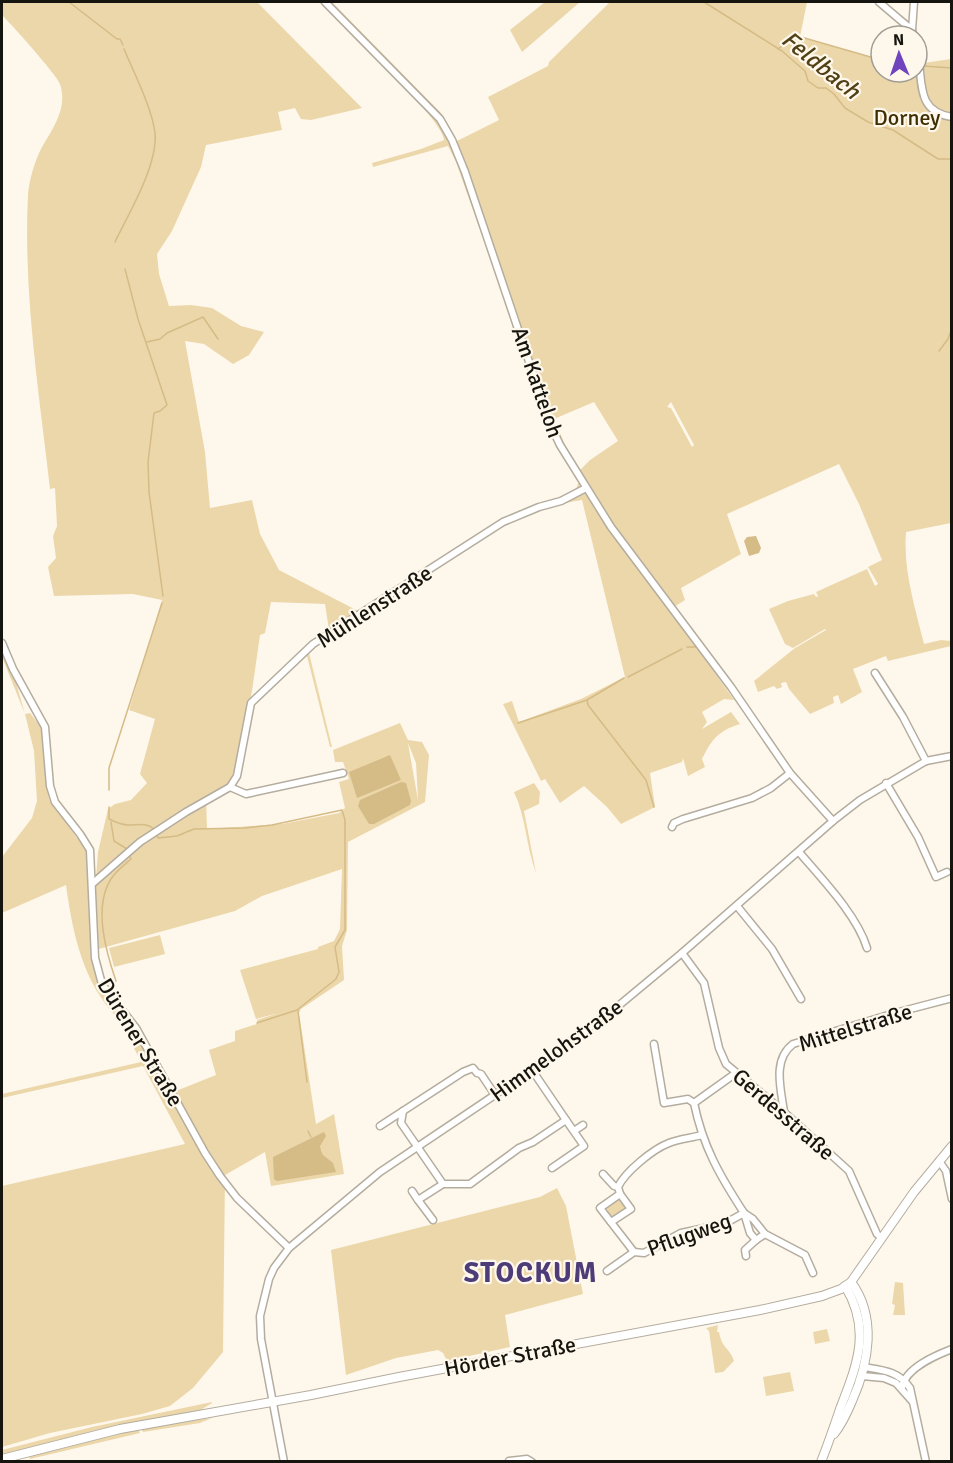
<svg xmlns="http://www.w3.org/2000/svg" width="953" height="1463" font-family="Signika,sans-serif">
<rect width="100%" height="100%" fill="#fef8ec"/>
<g fill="#ecd7aa" fill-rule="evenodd">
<path d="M2 2H257L362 108 311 120 301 119 295 108 278 112 282 130 206 145 201 167 172 231 157 254 159 274 169 306 191 305 212 308 241 326 264 332 249 355 233 364 204 344 185 341 205 452 210 508 252 500 260 534 279 570 360 612 376 599 498 521 537 504 559 498 576 489 581 476 562 443 552 421 545 423 490 258 456 162 448 146 373 167 372 163 421 149 444 140C444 119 339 23 319 2H332L441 113 457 141 499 120 488 97 548 66 549 62 610 2H807L800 37 881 60V72H917V64L951 59V523L906 532C903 570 915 607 924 644L941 640 951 641V646L888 661 886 656 853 669 862 692 841 704 838 695 833 697 834 703 810 714 789 689 786 682 781 683 782 687 777 689 774 686 758 692 754 681 795 648 826 630 825 629 793 648 785 644 769 609 788 601 814 594 816 597 818 596 816 592 867 569 875 586 878 584 868 567 882 560 859 504 839 464 727 514 741 554 681 588 685 600 674 607 696 646 734 700 724 699 702 712 707 722 702 729 731 712 740 724C718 731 712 739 702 759L705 767 688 776 683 758 682 762 650 773 655 807 621 824 607 807 584 786 560 803 545 779 541 781 503 704 512 701 519 722 581 699 625 677 582 500C524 509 478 540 430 571 396 593 363 615 330 636L309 653 332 747H330L307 656 259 699 329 630 325 604 271 602 265 633 260 635 252 691 234 776 228 787 206 798 207 829 282 824 339 813 345 808 339 782 349 779 343 762H335L333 750 400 723 408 740 422 742 429 755 425 802 348 842 347 930 342 946 344 980 301 1009 299 1013 316 1124 334 1114 344 1174 271 1186 265 1152 225 1175 223 1352 193 1388 170 1406 142 1414 50 1433 2 1447V1186L185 1144 143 1066 2 1098V1094L141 1062 130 1040 129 1032C120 1020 108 1009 100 996 79 964 71 922 66 885L2 913V857L32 818 37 801 34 751 25 714 2 657V650L15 679 25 714 30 713 41 727 49 799 87 852 89 876 96 877 98 852 108 809 115 804 131 800 147 783 140 774 155 719 129 710 162 600 133 594 54 596 48 567 56 558 53 536 57 526 55 488 50 489C39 392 23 293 28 195 29 180 35 160 42 147 53 128 68 108 60 84 56 74 12 25 2 15ZM594 402 618 441 590 460 580 470 565 445 554 419ZM671 402 694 445 692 447 671 408 667 407ZM408 743 416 763 418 800ZM342 869 340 929 334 941 318 947V949L240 970 256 1019 278 1013 257 1020V1024L235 1031V1041L209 1050 216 1075 176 1091 157 1057 104 992 96 972 95 950 235 911 262 896Z"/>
<path d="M545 2H580L522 52 510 30Z"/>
<path d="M534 783 540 792 539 804 524 811 536 873C526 846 526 817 514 792Z"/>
<path d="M160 935 165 954 114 967 109 948Z"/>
<path d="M557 1188 566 1206 583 1294 505 1315 510 1347 447 1361 443 1353 438 1350 396 1358 346 1375 331 1250 540 1197Z"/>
<path d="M619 1199 626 1209 612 1218 606 1208Z"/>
<path d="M895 1282 903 1283 905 1315H893L895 1305 892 1304Z"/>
<path d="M718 1325 717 1332H719C722 1349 730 1348 734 1361L723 1372 715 1373 709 1331 706 1328Z"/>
<path d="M827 1329 830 1341 815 1344 813 1332Z"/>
<path d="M790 1372 794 1391 766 1396 763 1377Z"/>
<path d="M212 1402V1403L199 1411 93 1431 2 1455V1450L92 1427Z"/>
<path d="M212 1418 200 1423 143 1432 142 1430 161 1425Z"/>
<path d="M138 1429 140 1433 30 1459 29 1457Z"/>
</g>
<g fill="#d5bb86">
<path d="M756 536 761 548 759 553 749 556 744 541 747 537Z"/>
<path d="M390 755 401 780 357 798 349 772Z"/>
<path d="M401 782 406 783 411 801 410 805 374 824H369L358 806 360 800Z"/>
<path d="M324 1132 326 1136 320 1146 321 1151 323 1155 333 1163 336 1172 277 1181 274 1179 273 1157Z"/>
</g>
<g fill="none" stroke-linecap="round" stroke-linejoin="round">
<g stroke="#d5bb86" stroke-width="1.5">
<path d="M69 2 117 39H120L123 45"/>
<path d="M704 2 782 51 805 71 808 81 818 88H826L834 94 845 108 868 122 893 130 938 159H952"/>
<path d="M778 49 789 41 801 37 881 60"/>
<path d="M923 66 952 68"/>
<path d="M115 242C129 213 158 165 155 133 152 108 134 73 124 49"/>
<path d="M125 269 138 319 167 405 160 411 154 413 148 462 149 492 163 596"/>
<path d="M147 342 160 339 167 333 203 317 218 339"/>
<path d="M939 351 948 339 952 328"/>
<path d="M687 647H696"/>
<path d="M628 677 682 649"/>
<path d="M587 700 588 705 646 780 654 807"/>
<path d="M518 723 587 700 624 678"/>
<path d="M109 790V768L162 603"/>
<path d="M109 807V819C115 822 123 825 129 825 139 825 146 822 154 829"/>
<path d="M111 822 114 841 127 849"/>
<path d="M157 835 158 838 177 836 194 829 244 828 272 825 342 810 345 820V930L335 947 339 972 336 979 297 1010 257 1023"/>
<path d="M111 988 116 981C106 952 93 907 111 879 116 871 124 865 131 859L130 857"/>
<path d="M298 1011 307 1082"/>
<path d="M308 1131 311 1137"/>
</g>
<g stroke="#b4ad9f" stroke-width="9">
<g id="minor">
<path d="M325 2 440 119 452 140 465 172 550 424 560 445 611 527 731 687 790 773 833 821"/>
<path d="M879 2 912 30"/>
<path d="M913 36 912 30 914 2"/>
<path d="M917 51C924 80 914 111 952 117"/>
<path d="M2 643 13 669 45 727 50 786 55 802 80 834 90 850 95 958 102 984 136 1028 205 1153 220 1176 237 1198 289 1248"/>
<path d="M875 673 903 717 926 761"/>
<path d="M886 783 918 837 936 877 947 872"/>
<path d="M230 787 246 794 343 773"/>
<path d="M672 827 674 823 683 819 752 798 771 788 790 773"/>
<path d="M799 852C821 878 857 915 867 948"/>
<path d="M92 884 140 842 186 812 230 787 237 776 251 703 313 644 503 522 539 507 561 501 586 488"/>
<path d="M737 906 772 949 801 999"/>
<path d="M682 953 704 983 719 1048 726 1064 784 1112 849 1171 877 1234 882 1238"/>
<path d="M654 1044 664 1103 688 1099 694 1103"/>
<path d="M532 1070 566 1120"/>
<path d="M403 1111 401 1123 443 1184H470L519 1148 533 1142 566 1120 584 1146 552 1168"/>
<path d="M784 1112C781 1089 772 1060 793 1044L895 1013 952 998"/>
<path d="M380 1126 463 1072 473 1068 477 1073 481 1074 495 1095"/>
<path d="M574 1131 583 1125"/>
<path d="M939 1161 946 1171 952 1199"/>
<path d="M603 1174 614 1186 618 1187"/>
<path d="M412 1191 418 1200"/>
<path d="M744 1213 753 1219 765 1234 805 1255 813 1273"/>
<path d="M744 1213 750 1233 756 1240 765 1234"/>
<path d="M433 1220 418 1200 443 1184"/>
<path d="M611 1222 631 1209 620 1194"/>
<path d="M634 1252 600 1208 620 1194 618 1187C625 1172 653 1149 669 1143 679 1139 691 1138 702 1135"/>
<path d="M746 1256 745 1250 756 1240"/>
<path d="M607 1271 634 1252 644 1253 681 1233 724 1224 744 1213C720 1176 703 1147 694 1103L736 1073"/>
<path d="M864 1367C882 1370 899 1371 910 1388L926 1462"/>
<path d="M862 1376 884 1378 896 1383 912 1401"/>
<path d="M902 1387C906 1368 934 1356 952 1349"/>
<path d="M509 1461 527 1459 532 1462"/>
<path d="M284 1462 261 1339 260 1316 269 1279 274 1268 289 1248 380 1172 532 1070 617 1007 682 953 833 821 860 800 926 761 952 756"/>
</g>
</g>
<g stroke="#b4ad9f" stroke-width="10">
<g id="major">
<path d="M834 1434C842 1424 847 1413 852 1401 869 1363 877 1317 851 1282"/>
<path d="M2 1459 120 1429 311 1395 399 1377 760 1310 822 1296 841 1289 851 1282 914 1192 952 1146"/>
<path d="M821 1462C828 1444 834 1427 840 1409 857 1365 872 1330 845 1286"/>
</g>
</g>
<use href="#minor" stroke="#fff" stroke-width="6"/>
<use href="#major" stroke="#fff" stroke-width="8"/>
</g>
<g text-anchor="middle" stroke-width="4.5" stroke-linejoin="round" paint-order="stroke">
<g font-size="22" fill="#3f2e01" stroke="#fef8ec">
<text x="907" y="125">Dorney</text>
</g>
<g font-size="22" fill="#16140f" stroke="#fef8ec">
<text transform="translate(538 382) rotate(71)" y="8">Am Katteloh</text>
<text transform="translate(374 606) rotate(-33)" y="8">Mühlenstraße</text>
<text transform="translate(855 1027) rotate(-17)" y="8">Mittelstraße</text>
<text transform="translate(141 1042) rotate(59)" y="8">Dürener Straße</text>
<text transform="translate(556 1050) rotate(-36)" y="8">Himmelohstraße</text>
<text transform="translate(784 1114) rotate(41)" y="8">Gerdesstraße</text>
<text transform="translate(689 1234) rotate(-20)" y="8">Pflugweg</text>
<text transform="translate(510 1356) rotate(-11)" y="8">Hörder Straße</text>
</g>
<g font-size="24" font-style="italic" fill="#524016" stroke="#fef8ec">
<text transform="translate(821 65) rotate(39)" y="8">Feldbach</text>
</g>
<g font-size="28" font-weight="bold" letter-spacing="1.5" fill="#4e3c78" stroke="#fef8ec">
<text x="531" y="1282">STOCKUM</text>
</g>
</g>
<rect width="953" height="1463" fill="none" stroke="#16140f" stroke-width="6"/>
<g transform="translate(899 54) rotate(358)"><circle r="28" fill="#fef8ec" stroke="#a19d94" stroke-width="1.5"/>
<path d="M0-4.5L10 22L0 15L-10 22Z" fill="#6f44bc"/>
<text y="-9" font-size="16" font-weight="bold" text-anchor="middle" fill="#16140f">N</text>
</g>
</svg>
